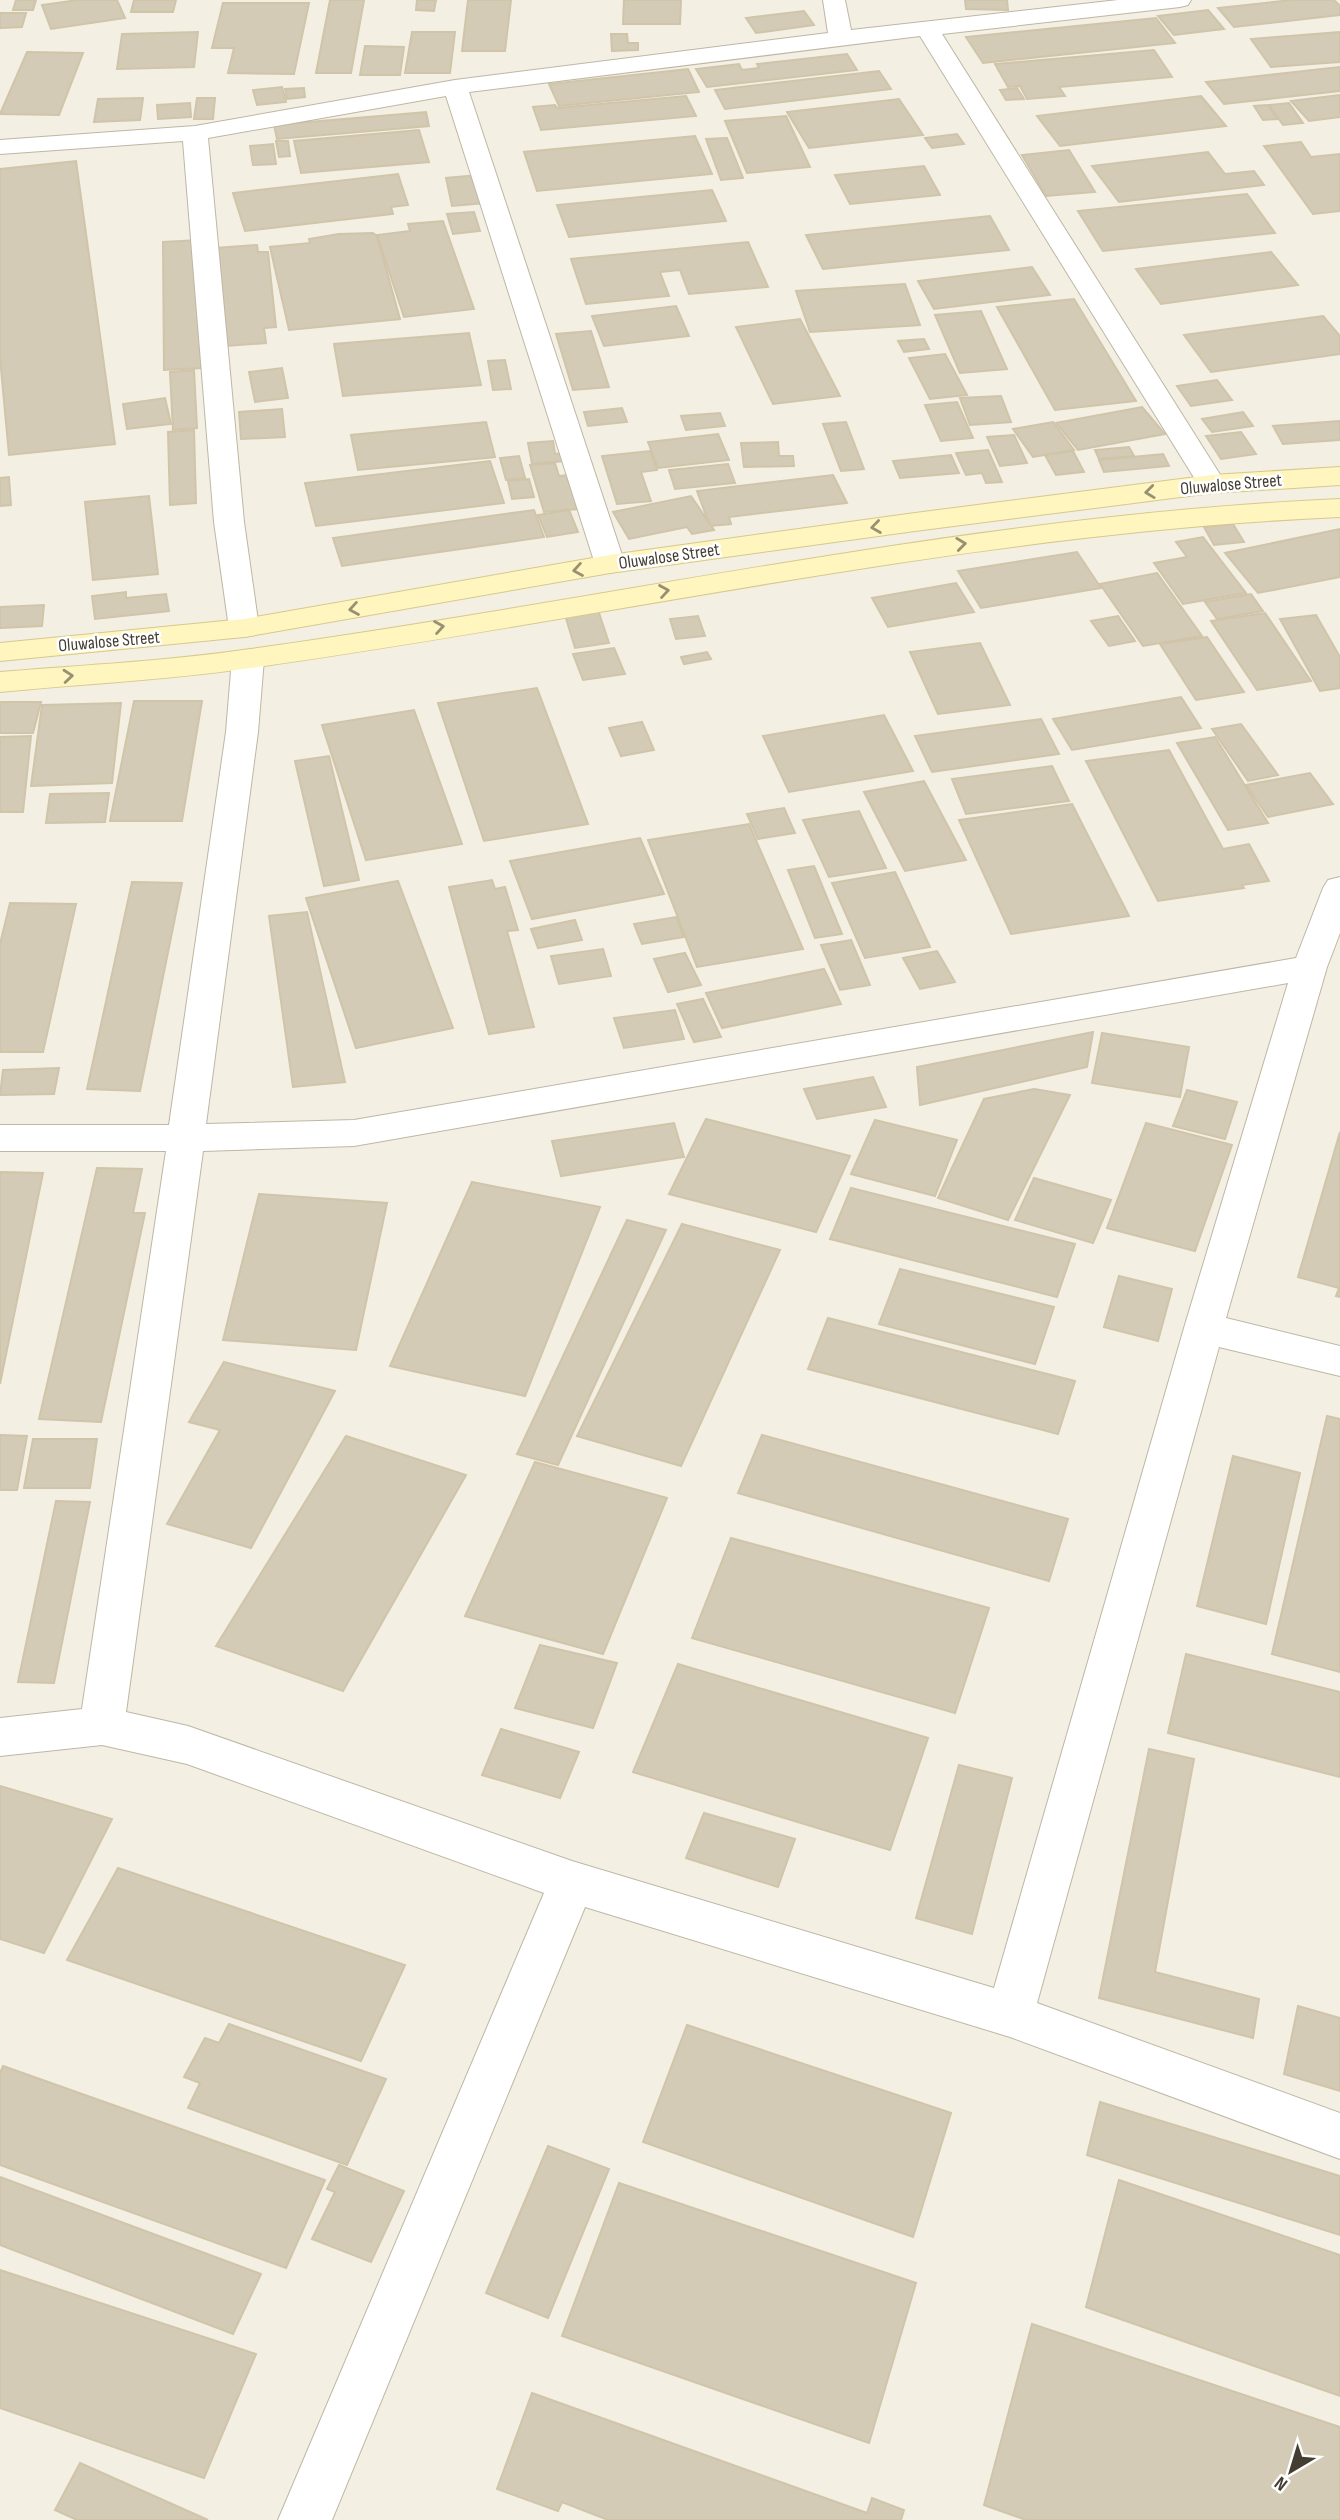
<svg xmlns="http://www.w3.org/2000/svg" width="1340" height="2520" font-family="'Sofia Sans Condensed',sans-serif">
<rect width="100%" height="100%" fill="#f3efe2"/>
<g fill="#d4cbb6" stroke="#d0c4a9" stroke-width="2">
<path d="M16 0H36L33 10H13Z"/>
<path d="M78 0H117L125 18 51 29 42 5Z"/>
<path d="M134 0H176L173 12H131Z"/>
<path d="M330 0H364L351 73H316Z"/>
<path d="M417 0H436L434 11 416 10Z"/>
<path d="M468 0H511L505 51H462Z"/>
<path d="M624 0H681L680 24H623Z"/>
<path d="M965 0H1007L1008 10 966 9Z"/>
<path d="M1292 0H1334L1340 6V15L1234 27 1218 8Z"/>
<path d="M223 3H309L294 74 228 73 234 48H212Z"/>
<path d="M1208 10 1224 29 1174 35 1158 16Z"/>
<path d="M804 11 814 25 756 33 746 18Z"/>
<path d="M0 13H26L22 27 0 28Z"/>
<path d="M1156 18 1175 43 983 63 966 37Z"/>
<path d="M198 32 194 67 117 69 122 34Z"/>
<path d="M412 32H455L450 73H405Z"/>
<path d="M1340 32V62L1271 67 1251 39Z"/>
<path d="M611 34H627L628 43H638V50L612 51Z"/>
<path d="M365 46 404 47 400 75H360Z"/>
<path d="M1154 50 1172 77 1059 87 1065 96 1027 99 1020 86 1008 87 995 64Z"/>
<path d="M27 52 83 53 59 115 0 114Z"/>
<path d="M847 54 857 70 707 87 696 69 739 64 742 70 759 68 757 64Z"/>
<path d="M1340 67V91L1224 104 1206 82Z"/>
<path d="M688 69 699 92 559 106 549 84Z"/>
<path d="M879 71 891 89 725 109 715 90Z"/>
<path d="M282 87 286 102 257 105 253 90Z"/>
<path d="M304 88 305 97 287 99 285 89Z"/>
<path d="M1017 88 1024 99 1006 100 1000 90Z"/>
<path d="M1340 95V117L1309 121 1291 101Z"/>
<path d="M686 96 696 116 541 130 533 107 555 105 557 108Z"/>
<path d="M1201 96 1226 126 1060 146 1037 116Z"/>
<path d="M143 98 140 120 94 122 98 99Z"/>
<path d="M197 98H215L213 119H194Z"/>
<path d="M899 99 923 135 809 148 787 112Z"/>
<path d="M190 103 191 117 158 119 157 105Z"/>
<path d="M1289 103 1303 123 1283 125 1269 105Z"/>
<path d="M1268 105 1277 119 1263 120 1254 106Z"/>
<path d="M426 112 429 126 277 139 274 125Z"/>
<path d="M786 116 810 167 747 173 725 121Z"/>
<path d="M419 130 429 162 301 173 294 141Z"/>
<path d="M957 134 964 144 932 148 925 138Z"/>
<path d="M695 136 712 174 537 191 524 152Z"/>
<path d="M727 138 743 178 721 180 706 139Z"/>
<path d="M276 141H288L290 156 279 157Z"/>
<path d="M1301 142 1311 157 1340 154V211L1313 214 1264 146Z"/>
<path d="M273 144 276 164 253 165 250 146Z"/>
<path d="M1069 150 1095 192 1046 196 1022 155Z"/>
<path d="M1208 152 1225 174 1254 171 1264 185 1119 202 1092 166Z"/>
<path d="M76 161 115 444 9 455 0 358V169Z"/>
<path d="M924 166 940 195 850 204 835 175Z"/>
<path d="M398 174 408 205 391 207 393 214 245 231 233 193Z"/>
<path d="M478 175 485 203 452 206 446 178Z"/>
<path d="M712 190 726 221 569 237 557 205Z"/>
<path d="M1247 194 1275 233 1103 251 1078 211Z"/>
<path d="M474 212 480 231 453 234 447 214Z"/>
<path d="M990 216 1009 250 823 269 806 235Z"/>
<path d="M443 221 474 309 404 317 377 235 410 231 408 224Z"/>
<path d="M373 233 377 236 400 319 289 330 270 247 310 243 309 239 339 234Z"/>
<path d="M199 240 202 368 164 370 163 242Z"/>
<path d="M748 242 768 287 689 294 680 270 660 272 669 296 586 304 571 259Z"/>
<path d="M257 245 258 252H268L276 327 264 328 266 343 226 346 216 248Z"/>
<path d="M1271 252 1298 285 1161 304 1136 269Z"/>
<path d="M1032 267 1050 295 934 309 918 281Z"/>
<path d="M905 284 920 325 810 332 796 291Z"/>
<path d="M1074 299 1136 401 1055 410 997 307Z"/>
<path d="M676 306 689 336 604 346 592 316Z"/>
<path d="M981 311 1007 369 960 373 935 315Z"/>
<path d="M1323 316 1340 336V354L1211 372 1184 335Z"/>
<path d="M800 319 840 396 773 404 736 327Z"/>
<path d="M591 331 609 387 573 390 556 334Z"/>
<path d="M469 333 481 385 343 396 334 344Z"/>
<path d="M924 339 929 349 904 352 898 341Z"/>
<path d="M945 354 967 395 930 399 909 358Z"/>
<path d="M505 360 511 389 493 390 488 361Z"/>
<path d="M282 368 288 398 255 402 249 372Z"/>
<path d="M194 370 197 428 173 430 170 372Z"/>
<path d="M1217 380 1232 400 1191 406 1177 386Z"/>
<path d="M1001 396 1011 422 970 425 960 398Z"/>
<path d="M165 398 171 424 127 429 123 404Z"/>
<path d="M957 402 973 438 941 441 925 405Z"/>
<path d="M1142 407 1165 434 1078 450 1056 423Z"/>
<path d="M622 408 627 422 588 426 584 412Z"/>
<path d="M282 409 285 437 241 439 239 412Z"/>
<path d="M1243 412 1253 426 1212 432 1202 419Z"/>
<path d="M720 413 725 426 686 430 681 416Z"/>
<path d="M1340 421V440L1283 444 1273 426Z"/>
<path d="M486 422 495 457 358 470 351 435Z"/>
<path d="M846 422 864 469 841 471 823 424Z"/>
<path d="M1053 422 1074 450 1033 457 1013 429Z"/>
<path d="M194 430 196 503 170 505 168 432Z"/>
<path d="M1241 432 1256 454 1221 459 1206 436Z"/>
<path d="M718 434 729 460 658 468 648 442Z"/>
<path d="M1014 435 1027 463 1000 466 987 437Z"/>
<path d="M553 441 555 454 563 453 564 461 532 464 528 443Z"/>
<path d="M778 442 779 456H793L794 466 744 467 741 443Z"/>
<path d="M1129 447 1134 456 1099 459 1095 450Z"/>
<path d="M988 450 1002 482 986 483 982 473 966 475 956 453Z"/>
<path d="M650 451 657 470 641 472 651 501 617 504 602 456Z"/>
<path d="M1073 451 1084 472 1056 475 1045 455Z"/>
<path d="M1163 454 1169 466 1104 472 1099 460Z"/>
<path d="M951 455 959 473 900 478 893 461Z"/>
<path d="M519 456 525 478 506 480 500 458Z"/>
<path d="M490 461 504 503 316 526 305 483Z"/>
<path d="M555 463 559 476 568 475 578 509 544 512 530 465Z"/>
<path d="M728 464 735 483 675 489 669 470Z"/>
<path d="M833 475 847 503 729 517 731 524 710 526 697 491Z"/>
<path d="M9 477 11 505 0 506V478Z"/>
<path d="M529 479 534 497 512 499 508 481Z"/>
<path d="M149 496 158 574 93 580 85 502Z"/>
<path d="M691 496 714 530 692 534 687 527 629 539 613 512Z"/>
<path d="M534 510 544 537 342 566 333 538Z"/>
<path d="M569 510 578 532 547 537 538 515Z"/>
<path d="M1233 524 1244 542 1214 545 1204 527Z"/>
<path d="M1340 529V577L1258 593 1225 553Z"/>
<path d="M1203 537 1246 593 1183 604 1154 563 1187 557 1176 542Z"/>
<path d="M1077 552 1101 588 981 608 958 571Z"/>
<path d="M1157 573 1202 636 1143 646 1100 584Z"/>
<path d="M956 583 974 612 888 627 872 598Z"/>
<path d="M126 592V598L166 594 169 611 95 619 92 596Z"/>
<path d="M1251 594 1263 611 1217 619 1205 602Z"/>
<path d="M44 605 42 626 0 628V607Z"/>
<path d="M598 610 609 643 575 648 565 615Z"/>
<path d="M1265 613 1311 681 1257 690 1211 621Z"/>
<path d="M1316 615 1340 657V688L1320 691 1280 619Z"/>
<path d="M698 616 705 636 676 639 670 619Z"/>
<path d="M1118 616 1135 641 1109 646 1091 621Z"/>
<path d="M1207 637 1244 692 1196 700 1160 644Z"/>
<path d="M980 643 1010 705 938 714 910 652Z"/>
<path d="M614 648 625 674 583 680 573 654Z"/>
<path d="M707 652 711 659 684 664 681 657Z"/>
<path d="M537 688 588 824 484 841 438 703Z"/>
<path d="M1181 697 1201 728 1072 750 1053 719Z"/>
<path d="M134 701H202L182 821H110Z"/>
<path d="M0 702H41L33 733H0Z"/>
<path d="M121 703 112 783 31 786 42 705Z"/>
<path d="M414 710 462 844 366 860 322 725Z"/>
<path d="M884 715 913 771 789 792 763 736Z"/>
<path d="M1041 719 1059 754 932 772 915 736Z"/>
<path d="M642 722 654 750 621 756 609 728Z"/>
<path d="M1241 724 1278 775 1248 781 1212 729Z"/>
<path d="M31 736 23 812H0V737Z"/>
<path d="M1215 737 1268 823 1228 830 1177 743Z"/>
<path d="M1169 750 1223 849 1249 844 1269 881 1242 885 1244 888 1158 901 1086 761Z"/>
<path d="M329 756 359 880 324 886 295 761Z"/>
<path d="M1052 766 1069 801 966 814 952 779Z"/>
<path d="M1310 773 1333 804 1268 817 1246 785Z"/>
<path d="M924 781 966 860 905 871 864 792Z"/>
<path d="M109 793 105 822 46 823 50 794Z"/>
<path d="M1072 804 1129 916 1011 934 959 820Z"/>
<path d="M784 808 795 833 758 839 747 814Z"/>
<path d="M859 811 886 868 829 877 803 820Z"/>
<path d="M749 824 803 949 697 967 648 840Z"/>
<path d="M640 838 664 894 532 919 510 861Z"/>
<path d="M814 866 842 934 815 938 788 870Z"/>
<path d="M895 872 930 947 865 958 832 883Z"/>
<path d="M492 880 495 889 505 887 518 930 507 931 534 1027 489 1034 449 887Z"/>
<path d="M398 881 453 1028 356 1048 306 898Z"/>
<path d="M132 882 182 883 140 1091 87 1089Z"/>
<path d="M10 903 76 904 43 1052H0V944Z"/>
<path d="M307 912 345 1082 293 1087 269 916Z"/>
<path d="M676 917 684 937 642 944 634 924Z"/>
<path d="M575 920 582 940 538 948 531 929Z"/>
<path d="M851 940 870 985 840 990 821 945Z"/>
<path d="M603 949 611 976 559 984 551 956Z"/>
<path d="M937 951 955 982 920 989 903 958Z"/>
<path d="M685 953 701 985 668 992 654 959Z"/>
<path d="M824 969 841 1004 722 1028 706 993Z"/>
<path d="M703 999 721 1037 694 1042 677 1004Z"/>
<path d="M675 1010 684 1039 624 1048 614 1018Z"/>
<path d="M1093 1032 1087 1067 920 1105 917 1067Z"/>
<path d="M1102 1033 1189 1047 1180 1097 1092 1083Z"/>
<path d="M59 1068 54 1094 0 1095 3 1070Z"/>
<path d="M873 1077 886 1107 817 1119 804 1089Z"/>
<path d="M1034 1089 1070 1095 1008 1220 938 1198 984 1099Z"/>
<path d="M1187 1090 1237 1102 1225 1139 1173 1126Z"/>
<path d="M706 1119 850 1156 816 1232 669 1194Z"/>
<path d="M875 1120 957 1140 935 1196 851 1174Z"/>
<path d="M674 1123 684 1157 561 1176 552 1141Z"/>
<path d="M1146 1123 1232 1145 1195 1251 1107 1228Z"/>
<path d="M1340 1132V1297L1336 1296 1339 1288 1298 1277Z"/>
<path d="M97 1168 142 1169 133 1213H145L101 1422 39 1419Z"/>
<path d="M0 1172 43 1173 0 1384Z"/>
<path d="M1034 1178 1111 1200 1093 1243 1015 1220Z"/>
<path d="M472 1182 600 1207 525 1396 390 1366Z"/>
<path d="M851 1188 1075 1244 1057 1297 830 1239Z"/>
<path d="M259 1194 387 1203 356 1350 223 1340Z"/>
<path d="M627 1220 666 1230 558 1465 517 1454Z"/>
<path d="M682 1224 780 1250 681 1466 577 1436Z"/>
<path d="M900 1269 1054 1307 1035 1364 879 1324Z"/>
<path d="M1119 1276 1172 1289 1158 1341 1104 1327Z"/>
<path d="M828 1318 1075 1381 1058 1434 808 1369Z"/>
<path d="M224 1362 335 1391 251 1548 167 1524 220 1430 189 1422Z"/>
<path d="M1327 1416 1340 1419V1672L1272 1654Z"/>
<path d="M0 1435 27 1436 17 1490H0Z"/>
<path d="M762 1435 1068 1519 1049 1581 738 1493Z"/>
<path d="M346 1436 466 1475 343 1691 216 1646Z"/>
<path d="M33 1439H97L90 1488H24Z"/>
<path d="M1233 1456 1300 1473 1266 1624 1197 1606Z"/>
<path d="M535 1462 667 1498 603 1654 465 1616Z"/>
<path d="M56 1501 90 1502 54 1683 18 1682Z"/>
<path d="M731 1538 989 1608 955 1713 692 1638Z"/>
<path d="M540 1645 617 1663 593 1728 515 1708Z"/>
<path d="M1186 1654 1340 1692V1777L1168 1733Z"/>
<path d="M678 1664 928 1738 890 1850 633 1772Z"/>
<path d="M501 1729 579 1752 560 1798 482 1775Z"/>
<path d="M1149 1749 1194 1759 1155 1972 1259 1999 1253 2038 1099 1998Z"/>
<path d="M959 1765 1012 1778 972 1934 916 1918Z"/>
<path d="M0 1786 112 1819 44 1953 0 1939Z"/>
<path d="M704 1813 795 1839 778 1887 686 1858Z"/>
<path d="M118 1868 405 1965 361 2061 67 1960Z"/>
<path d="M1298 2006 1340 2018V2091L1284 2074Z"/>
<path d="M229 2024 386 2079 347 2165 188 2108 200 2083 184 2077 205 2038 219 2043Z"/>
<path d="M687 2025 951 2113 913 2237 643 2142Z"/>
<path d="M3 2066 325 2180 286 2268 0 2165V2073Z"/>
<path d="M1100 2102 1340 2176V2235L1087 2155Z"/>
<path d="M548 2146 609 2169 548 2318 486 2293Z"/>
<path d="M339 2165 404 2191 371 2262 312 2239 335 2192 327 2189Z"/>
<path d="M0 2177 261 2274 233 2334 0 2245Z"/>
<path d="M1119 2180 1340 2255V2396L1086 2307Z"/>
<path d="M619 2183 916 2283 869 2443 562 2336Z"/>
<path d="M0 2270 256 2354 204 2478 0 2408Z"/>
<path d="M1032 2324 1340 2427V2520H1026L984 2505Z"/>
<path d="M532 2393 867 2513 872 2498 904 2510 901 2520H608L562 2502 558 2511 497 2489Z"/>
<path d="M80 2463 208 2520H77L55 2510Z"/>
</g>
<g fill="none" stroke-linecap="round" stroke-linejoin="round">
<g stroke="#beb7a4" stroke-width="2">
<g id="street">
<path d="M823 0H845L851 30 1118 0H1191L1188 5 1180 7 942 34 1226 484 1222 490 1212 493 1202 490 1198 484 920 36 469 92 625 564 621 570 610 573 599 570 595 564 446 96 208 138 244 522 259 628 255 635 244 637 233 635 229 628 214 522 183 141 0 154V140L195 126 455 80 828 33Z"/>
<path d="M248 650 259 652 264 659 258 732 206 1124 354 1120 1296 958 1323 888 1328 880 1340 877V933L1327 967 1226 1318 1340 1346V1376L1219 1347 1037 2003 1340 2113V2159L1010 2037 585 1907 332 2520H278L544 1893 187 1764 102 1745 0 1756V1718L82 1709 166 1151H0V1125H169L226 732 232 659 237 652ZM1288 983 1184 1328 994 1988 572 1861 188 1726 126 1712 203 1151 354 1146Z"/>
</g>
</g>
<g stroke="#d6c98d" stroke-width="2">
<g id="secondary">
<path d="M1340 467V485L1212 493 915 531 610 573 244 637 0 661V643L244 619 610 555 915 513 1212 475Z"/>
<path d="M1340 499V517C972 533 614 617 250 668 168 680 83 684 0 692V672C83 665 168 661 250 649 614 599 973 515 1340 499Z"/>
</g>
</g>
<use href="#street" fill="#fff" fill-rule="evenodd"/>
<use href="#secondary" fill="#fff5bf" fill-rule="evenodd"/>
</g>
<defs><path id="oneway-chevron" d="M-2-3.5L2.5 0L-2 3.5" fill="none" stroke-width="1.6" stroke-linecap="round" stroke-linejoin="round" transform="scale(1.75)"/></defs>
<g stroke="#989071">
<use href="#oneway-chevron" transform="translate(1150 492) rotate(173)"/>
<use href="#oneway-chevron" transform="translate(876 527) rotate(172)"/>
<use href="#oneway-chevron" transform="translate(961 544) rotate(-7)"/>
<use href="#oneway-chevron" transform="translate(578 570) rotate(170)"/>
<use href="#oneway-chevron" transform="translate(664 591) rotate(-9)"/>
<use href="#oneway-chevron" transform="translate(354 609) rotate(170)"/>
<use href="#oneway-chevron" transform="translate(439 627) rotate(-9)"/>
<use href="#oneway-chevron" transform="translate(68 676) rotate(-5)"/>
</g>
<g text-anchor="middle" stroke-width="5" stroke-linejoin="round" paint-order="stroke">
<g font-size="18" fill="#443e32" stroke="#fff">
<text transform="translate(1231 484) rotate(-5)" y="6">Oluwalose Street</text>
<text transform="translate(669 556) rotate(-8)" y="6">Oluwalose Street</text>
<text transform="translate(109 641) rotate(-5)" y="6">Oluwalose Street</text>
</g>
</g>
<g transform="translate(1291 2471) rotate(218)" stroke="#ffffff" stroke-width="5" paint-order="stroke">
<path d="M0-5L12 26L0 18L-12 26Z" fill="#443e32"/>
<text y="-10" font-size="19" font-weight="bold" text-anchor="middle" fill="#443e32">N</text>
</g>
</svg>
